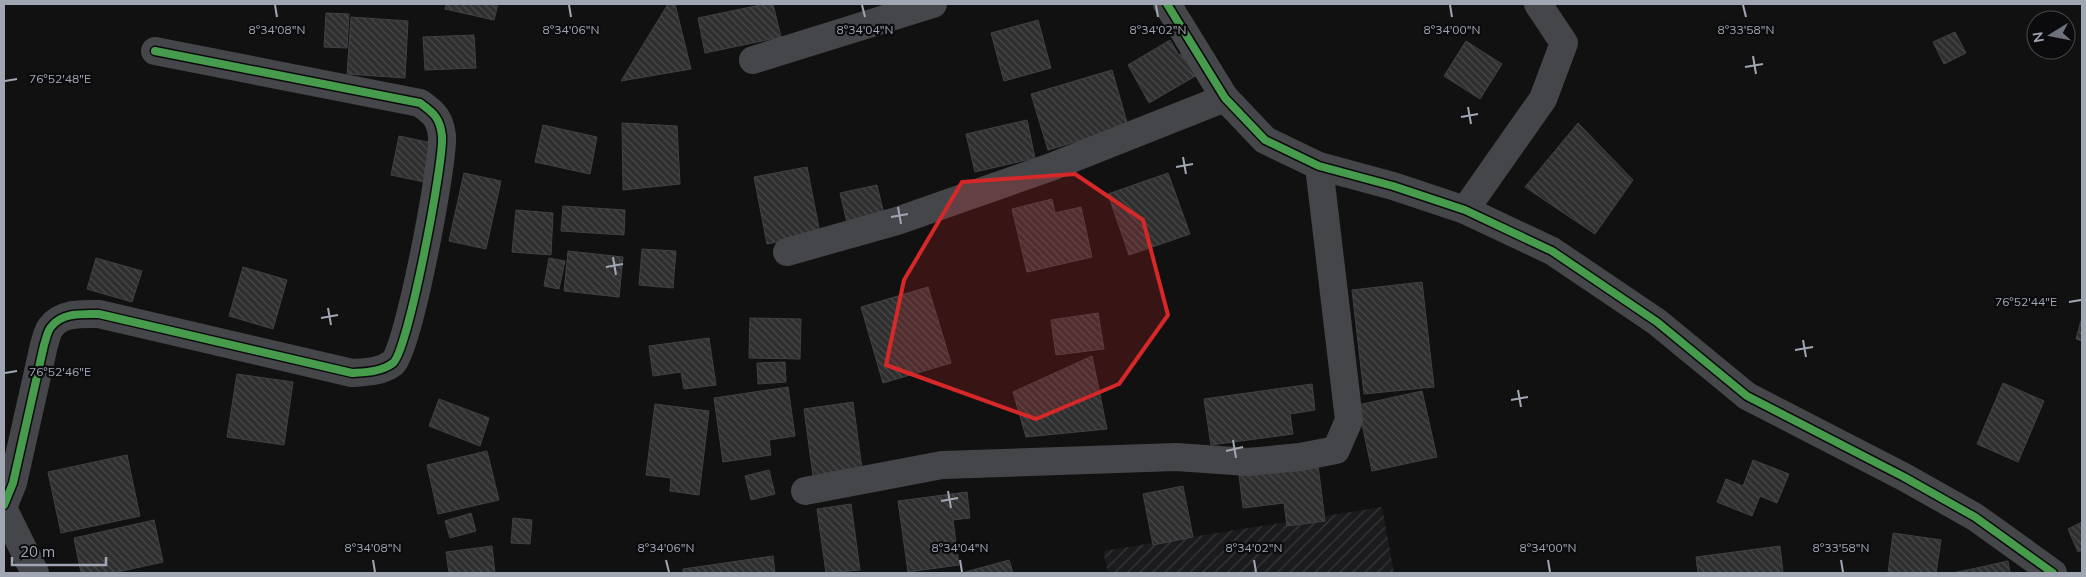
<svg xmlns="http://www.w3.org/2000/svg" width="2086" height="577" font-family="Mulish,sans-serif">
<defs>
<pattern id="industrial-furrows" width="10" height="10" patternUnits="userSpaceOnUse" patternTransform="scale(1.25)"><rect width="10" height="10" fill="#1b1b1d"/><path d="M-1 1l2-2M0 10L10 0M9 11l2-2" fill="none" stroke="#39393b"/></pattern>
<pattern id="building-back-hatch" width="6" height="6" patternUnits="userSpaceOnUse" patternTransform="scale(1.25)"><rect width="6" height="6" fill="#2f2f30"/><path d="M-1 5l2 2M0 0l6 6M5-1l2 2" fill="none" stroke="#4a4a4c"/></pattern>
</defs>
<rect width="100%" height="100%" fill="#111"/>
<path fill="url(#industrial-furrows)" d="M1382 507 1394 573H1108L1103 551Z"/>
<g fill="url(#building-back-hatch)" stroke="#3f4145">
<path d="M446 4H498L494 20 445 9Z"/>
<path d="M668 4H675L691 69 621 81Z"/>
<path d="M765 4H773L781 37 705 53 698 18Z"/>
<path d="M326 13 349 14 347 48 324 47Z"/>
<path d="M351 17 408 21 405 78 347 74Z"/>
<path d="M1038 20 1051 68 1004 81 991 33Z"/>
<path d="M1955 32 1966 53 1944 64 1933 42Z"/>
<path d="M474 35 476 68 425 70 423 37Z"/>
<path d="M1170 40 1179 55 1185 51 1199 74 1149 103 1128 65Z"/>
<path d="M1466 41 1502 64 1480 99 1444 76Z"/>
<path d="M1112 70 1128 126 1048 150 1031 94Z"/>
<path d="M1027 120 1035 158 975 172 966 134Z"/>
<path d="M622 123 677 126 680 184 623 190Z"/>
<path d="M1578 123 1633 180 1595 234 1525 187Z"/>
<path d="M543 125 597 137 590 174 535 162Z"/>
<path d="M399 136 437 144 429 183 391 175Z"/>
<path d="M807 167 820 233 767 244 754 177Z"/>
<path d="M464 173 501 181 486 249 449 241Z"/>
<path d="M1168 173 1190 234 1129 255 1108 194Z"/>
<path d="M877 185 884 214 847 223 840 193Z"/>
<path d="M1052 199 1055 213 1081 207 1092 257 1027 272 1012 209Z"/>
<path d="M563 206 625 210 624 235 561 231Z"/>
<path d="M516 210 553 213 551 255 512 252Z"/>
<path d="M642 249 676 251 673 288 639 285Z"/>
<path d="M568 251 623 257 619 297 564 291Z"/>
<path d="M96 258 142 271 132 302 87 289Z"/>
<path d="M549 258 565 261 559 289 544 286Z"/>
<path d="M243 267 287 280 273 329 229 316Z"/>
<path d="M1422 282 1434 387 1364 394 1352 290Z"/>
<path d="M928 287 951 363 883 383 861 307Z"/>
<path d="M1098 313 1104 349 1056 355 1051 320Z"/>
<path d="M2082 317V341L2076 339Z"/>
<path d="M750 318 801 319 800 359 749 358Z"/>
<path d="M709 338 716 385 684 389 681 372 653 376 649 346Z"/>
<path d="M1092 356 1107 429 1026 437 1013 392Z"/>
<path d="M785 362 786 382 758 384 757 363Z"/>
<path d="M237 374 293 382 284 445 227 437Z"/>
<path d="M2003 383 2044 401 2018 462 1977 444Z"/>
<path d="M1312 384 1315 410 1290 414 1293 434 1211 445 1204 399Z"/>
<path d="M788 387 795 436 769 440 771 455 723 462 714 398Z"/>
<path d="M1422 391 1437 457 1372 471 1358 405Z"/>
<path d="M439 399 489 418 480 446 429 426Z"/>
<path d="M853 402 862 469 813 476 804 409Z"/>
<path d="M655 404 709 411 699 495 670 491 671 478 646 475Z"/>
<path d="M487 451 499 500 438 514 427 465Z"/>
<path d="M127 455 140 516 61 533 48 472Z"/>
<path d="M1753 460 1789 474 1777 503 1760 496 1752 516 1717 502 1726 479 1743 486Z"/>
<path d="M1318 465 1325 521 1287 526 1284 503 1243 508 1239 475Z"/>
<path d="M769 470 775 494 751 500 745 476Z"/>
<path d="M1183 486 1193 537 1153 545 1143 494Z"/>
<path d="M967 492 970 518 953 520 959 565 908 572 898 501Z"/>
<path d="M851 504 860 570 826 573 817 509Z"/>
<path d="M471 513 476 531 450 538 445 521Z"/>
<path d="M513 518 532 520 530 544 511 543Z"/>
<path d="M154 520 163 562 113 573H81L74 538Z"/>
<path d="M2082 522V550L2078 552 2068 529Z"/>
<path d="M1893 533 1941 540 1936 573H1888Z"/>
<path d="M492 546 495 573H449L446 552Z"/>
<path d="M1780 546 1783 573H1698L1696 557Z"/>
<path d="M773 556 775 573H683V569Z"/>
<path d="M1009 560 1013 573H962Z"/>
<path d="M2008 561 2010 573H1952L1972 569Z"/>
</g>
<g fill="none" stroke-linecap="round" stroke-linejoin="round">
<g stroke="#45464a" stroke-width="28">
<path d="M1167 4 1225 98 1265 140 1319 166 1393 186 1465 210 1552 251 1657 322 1747 396 1904 477 1975 517 2053 573"/>
<path d="M753 60 933 4"/>
<path d="M1465 210 1543 99 1564 43 1538 4"/>
<path d="M787 252 897 221 1051 167 1225 98"/>
<path d="M805 491 942 465 1176 457 1248 462 1300 457 1336 450 1349 420 1319 166"/>
<path d="M4 505 13 483 44 345C46 340 47 331 51 327 62 312 83 314 99 314L352 373C366 372 381 372 393 363 408 351 444 162 442 136 440 118 434 113 420 103L155 51"/>
</g>
<path stroke="#45464a" stroke-width="28" d="M4 510 35 573"/>
<g stroke="#0b0b0d" stroke-width="11">
<g id="cycleway">
<path d="M1167 4 1225 98 1265 140 1319 166 1393 186 1465 210 1552 251 1657 322 1747 396 1904 477 1975 517 2053 573"/>
<path d="M4 505 13 483 44 345C46 340 47 331 51 327 62 312 83 314 99 314L352 373C366 372 381 372 393 363 408 351 444 162 442 136 440 118 434 113 420 103L155 51"/>
</g>
</g>
<use href="#cycleway" stroke="#469c4c" stroke-width="8"/>
</g>
<path fill="#d62828" fill-opacity="0.2" stroke="#d62828" stroke-width="4" stroke-linejoin="round" d="M1075 174 1143 220 1168 315 1119 384 1036 419 886 365 904 280 962 182Z"/>
<path fill="none" stroke="#a0a7b3" stroke-width="2" d="M275 5 277 17M569 5 571 17M862 5 865 17M1156 5 1158 17M1450 5 1452 17M1743 5 1746 17M1753 56 1756 74M1745 67 1763 64M5 81 17 79M1468 107 1471 124M1461 117 1478 114M1183 157 1186 174M1176 167 1193 164M898 207 901 224M891 217 908 214M613 257 616 275M606 267 623 264M2069 302 2081 300M328 308 331 325M321 318 338 315M1803 340 1806 357M1795 350 1813 347M5 373 17 371M1518 390 1521 407M1511 400 1528 397M1233 440 1236 458M1226 451 1243 447M948 491 951 508M941 501 958 498M373 560 375 572M666 560 669 572M960 560 962 572M1254 560 1256 572M1548 560 1550 572M1841 560 1843 572"/>
<g font-size="12" text-anchor="middle" fill="#a0a7b3" stroke="#0b0b0d" stroke-width="4.5" stroke-linejoin="round" paint-order="stroke">
<text x="277" y="34">8°34'08"N</text>
<text x="571" y="34">8°34'06"N</text>
<text x="865" y="34">8°34'04"N</text>
<text x="1158" y="34">8°34'02"N</text>
<text x="1452" y="34">8°34'00"N</text>
<text x="1746" y="34">8°33'58"N</text>
<text x="60" y="83">76°52'48"E</text>
<text x="2026" y="306">76°52'44"E</text>
<text x="60" y="376">76°52'46"E</text>
<text x="373" y="552">8°34'08"N</text>
<text x="666" y="552">8°34'06"N</text>
<text x="960" y="552">8°34'04"N</text>
<text x="1254" y="552">8°34'02"N</text>
<text x="1548" y="552">8°34'00"N</text>
<text x="1841" y="552">8°33'58"N</text>
</g>
<rect width="2086" height="577" fill="none" stroke="#a0a7b3" stroke-width="10"/>
<g transform="translate(2051 35) rotate(260)"><circle r="24" fill="#0b0b0d" stroke="#47494f"/>
<path d="M0-4L9 19L0 12L-9 19Z" fill="#6e727a"/>
<text y="-8" font-size="14" font-weight="bold" text-anchor="middle" fill="#a0a7b3">N</text>
</g>
<path d="M12 557v8h94v-8" fill="none" stroke="#a0a7b3" stroke-width="2.5"/>
<text x="20" y="557" font-size="15" fill="#a0a7b3" stroke="#0b0b0d" stroke-width="4" paint-order="stroke">20 m</text>
</svg>
